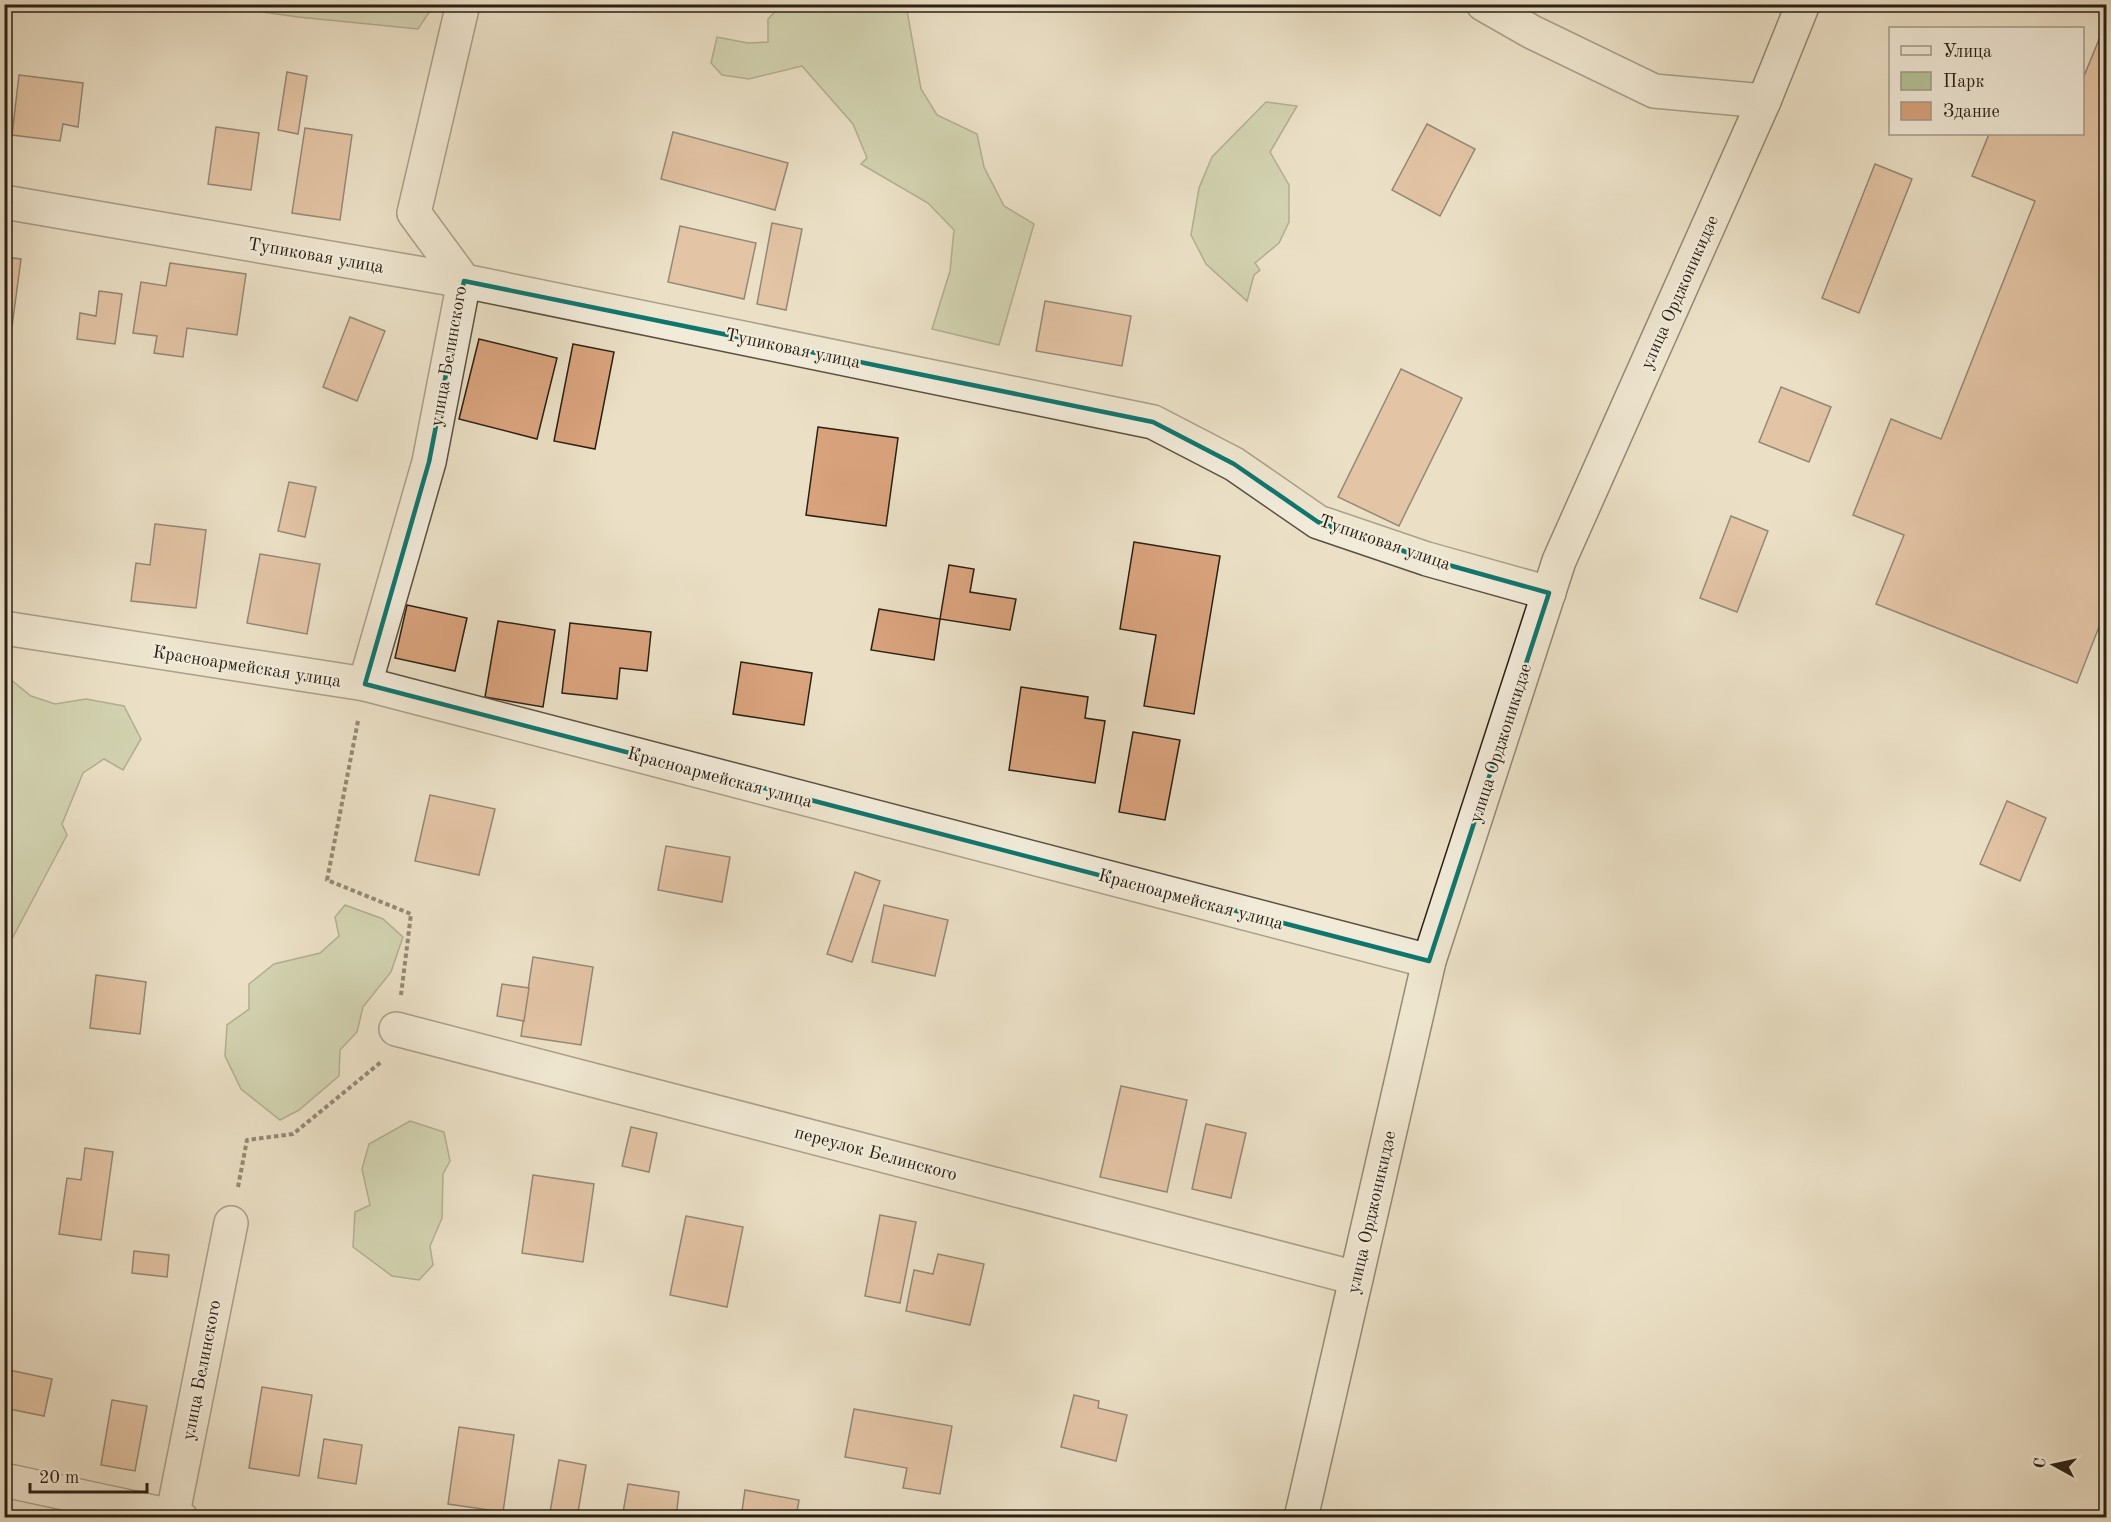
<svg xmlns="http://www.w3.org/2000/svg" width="2111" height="1522" font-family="'Old Standard TT',serif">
<rect width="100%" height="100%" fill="#ebe0c6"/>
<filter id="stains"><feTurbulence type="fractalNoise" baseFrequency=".00333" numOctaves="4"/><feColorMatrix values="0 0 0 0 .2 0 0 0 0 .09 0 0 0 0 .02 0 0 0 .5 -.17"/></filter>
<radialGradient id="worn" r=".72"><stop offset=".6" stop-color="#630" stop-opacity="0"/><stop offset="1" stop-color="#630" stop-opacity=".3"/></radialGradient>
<g fill="#b5c397" stroke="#707256" stroke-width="1.5">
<path d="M220 5 434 4V5L418 29 298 17 234 8Z"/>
<path d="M781 5H906L921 89 937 115 977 134 984 167 1004 206 1034 224 999 345 932 329 950 271 954 230 928 203 861 164 867 158 853 124 802 66 749 79 722 75 711 63 717 37 748 43 768 42V19Z"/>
<path d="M1266 102 1297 106 1270 152 1289 185V222L1279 243 1255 263 1260 270 1254 275 1247 301 1206 264 1191 235 1199 188 1212 157Z"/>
<path d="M5 675 31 696 55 704 86 699 124 706 141 739 123 770 104 759 83 773 62 824 67 835 5 952Z"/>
<path d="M345 905 383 919 403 937 391 972 363 1007 357 1032 340 1050 339 1076 299 1110 280 1120 241 1089 225 1056 227 1025 249 1009V984L274 964 320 953 339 936 335 917Z"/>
<path d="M410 1121 444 1132 450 1161 443 1174 442 1218 430 1246 433 1265 419 1280 392 1276 353 1247 355 1212 370 1205 362 1169 369 1144Z"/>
</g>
<g fill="#d9a37d" stroke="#2a2015" stroke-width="1.5">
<path d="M2100 37 2106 39V609L2077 683 1876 604 1904 535 1853 515 1891 419 1941 439 2035 201 1972 176 1989 134H2082V81Z"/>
<path d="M287 72 307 76 298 134 278 130Z"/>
<path d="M19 75 83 83 78 127 63 124 60 141 12 135Z"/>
<path d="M1427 124 1475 149 1440 216 1392 190Z"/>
<path d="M216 127 259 133 251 190 208 184Z"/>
<path d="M305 128 352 135 340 220 292 213Z"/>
<path d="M673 132 788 163 775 210 661 179Z"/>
<path d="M1875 164 1912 179 1859 313 1822 298Z"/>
<path d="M772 223 802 229 786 310 757 304Z"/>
<path d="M680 226 756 243 744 299 668 282Z"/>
<path d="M4 257 21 259 11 334 4 333Z"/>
<path d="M170 263 246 274 237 335 187 328 183 357 154 353 157 336 133 333 141 282 166 286Z"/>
<path d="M99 291 122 294 115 344 77 339 80 313 96 316Z"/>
<path d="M1045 301 1131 316 1122 366 1036 351Z"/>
<path d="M350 317 385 331 357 401 323 387Z"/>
<path d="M479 339 557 358 537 439 459 419Z"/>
<path d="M573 344 614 352 595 449 554 441Z"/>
<path d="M1401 369 1462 398 1399 526 1338 497Z"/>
<path d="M1781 387 1831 407 1809 462 1759 442Z"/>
<path d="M818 427 898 438 886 526 806 515Z"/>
<path d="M289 482 316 487 305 537 278 531Z"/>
<path d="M1731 516 1768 531 1737 612 1700 598Z"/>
<path d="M155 524 206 530 196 608 131 601 136 563 150 565Z"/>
<path d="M1134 542 1220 556 1194 714 1144 706 1156 635 1120 629Z"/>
<path d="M260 554 320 564 307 634 247 623Z"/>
<path d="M949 565 974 569 970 592 1016 599 1010 630 940 619Z"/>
<path d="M407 605 467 618 455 671 395 658Z"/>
<path d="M879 609 940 619 934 660 871 650Z"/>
<path d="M498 621 555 630 543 707 485 697Z"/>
<path d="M570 623 651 632 647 671 620 668 617 699 562 693Z"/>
<path d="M741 662 812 673 804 725 733 714Z"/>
<path d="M1021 687 1088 697 1085 718 1105 721 1095 783 1009 770Z"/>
<path d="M1133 732 1180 740 1165 820 1119 812Z"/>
<path d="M430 795 495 809 479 875 415 861Z"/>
<path d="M2007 801 2046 818 2020 881 1980 864Z"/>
<path d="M666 846 730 857 722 902 658 890Z"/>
<path d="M855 872 880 881 852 962 827 954Z"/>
<path d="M884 905 948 920 935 976 872 962Z"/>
<path d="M533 957 593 967 581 1045 521 1036Z"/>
<path d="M96 975 146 982 140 1034 90 1028Z"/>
<path d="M502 984 529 988 524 1021 497 1016Z"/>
<path d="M1121 1086 1187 1100 1167 1192 1100 1177Z"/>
<path d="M1206 1124 1246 1133 1231 1198 1192 1189Z"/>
<path d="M631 1127 657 1133 649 1172 622 1166Z"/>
<path d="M85 1148 113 1152 101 1240 59 1234 67 1178 81 1180Z"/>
<path d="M533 1175 594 1184 583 1262 522 1253Z"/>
<path d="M880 1215 916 1222 900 1303 865 1296Z"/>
<path d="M686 1216 743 1227 727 1307 670 1295Z"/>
<path d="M134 1251 169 1255 167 1277 132 1273Z"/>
<path d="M938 1254 984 1264 970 1325 906 1311 914 1270 933 1274Z"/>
<path d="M4 1369 52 1379 44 1416 4 1408Z"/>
<path d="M262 1387 312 1395 299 1476 249 1468Z"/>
<path d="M1074 1395 1099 1401 1098 1408 1127 1415 1116 1461 1061 1447Z"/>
<path d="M112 1400 147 1406 135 1471 101 1465Z"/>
<path d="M854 1409 952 1426 940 1494 903 1488 907 1468 845 1457Z"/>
<path d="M459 1427 514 1435 503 1512 448 1504Z"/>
<path d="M324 1439 362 1445 356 1484 318 1478Z"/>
<path d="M559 1460 586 1465 577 1518H549Z"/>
<path d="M628 1484 679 1492 676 1518H622Z"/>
<path d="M745 1490 799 1500 796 1518H741Z"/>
</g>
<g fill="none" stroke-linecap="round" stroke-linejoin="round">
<g stroke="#5a5041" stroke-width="36">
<g id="street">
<path d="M1483 4 1532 32 1654 91 1764 101"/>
<path d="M4 202 464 281 1153 422 1234 464 1318 522 1427 559 1549 593"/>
<path d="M4 628 365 684 1429 961"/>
<path d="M365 684 429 462 464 281 414 213 463 4"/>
<path d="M396 1029 1356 1278"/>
<path d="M4 1480 181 1518"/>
<path d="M172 1518 231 1223"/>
</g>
</g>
<g stroke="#2a2015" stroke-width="36">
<path id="secondary" d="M1301 1518 1429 961 1559 561 1764 101 1803 4"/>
</g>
<g stroke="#2a2015" stroke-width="4" stroke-dasharray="4.5 3" stroke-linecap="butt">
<path d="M358 721 327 880 411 914 401 995"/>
<path d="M238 1187 247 1140 293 1134 381 1062"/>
</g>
<use href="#street" stroke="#f2ebda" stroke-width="33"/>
<use href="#secondary" stroke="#f2ebda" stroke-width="33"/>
</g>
<path d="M0 0H2111V1522H0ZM464 281 1153 422 1234 464 1318 522 1427 559 1549 593 1429 961 365 684 429 462Z" fill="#ebe0c6" fill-opacity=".55" fill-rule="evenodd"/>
<path fill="none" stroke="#0f766e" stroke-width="4.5" stroke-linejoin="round" d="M464 281 1153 422 1234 464 1318 522 1427 559 1549 593 1429 961 365 684 429 462Z"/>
<g text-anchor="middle" stroke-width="4.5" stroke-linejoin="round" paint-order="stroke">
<g font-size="18" fill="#2a2015" stroke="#f2ebda">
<text transform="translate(316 255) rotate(10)" y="6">Тупиковая улица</text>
<text transform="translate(1679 292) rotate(-66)" y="6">улица Орджоникидзе</text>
<text transform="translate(793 348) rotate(12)" y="6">Тупиковая улица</text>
<text transform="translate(448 356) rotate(-80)" y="6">улица Белинского</text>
<text transform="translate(1385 542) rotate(19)" y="6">Тупиковая улица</text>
<text transform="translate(247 666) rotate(9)" y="6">Красноармейская улица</text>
<text transform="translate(1500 743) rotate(-72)" y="6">улица Орджоникидзе</text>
<text transform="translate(720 777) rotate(15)" y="6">Красноармейская улица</text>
<text transform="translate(1191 899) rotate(15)" y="6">Красноармейская улица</text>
<text transform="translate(876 1153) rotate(15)" y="6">переулок Белинского</text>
<text transform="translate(1371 1212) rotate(-77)" y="6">улица Орджоникидзе</text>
<text transform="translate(201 1370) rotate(-79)" y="6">улица Белинского</text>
</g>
</g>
<rect width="2111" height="1522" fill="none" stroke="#ebe0c6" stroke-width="24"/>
<rect x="6" y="6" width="2099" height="1510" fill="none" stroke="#2a2015" stroke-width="3"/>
<rect x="12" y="12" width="2087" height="1498" fill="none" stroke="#2a2015" stroke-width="1.5"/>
<rect x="1889" y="27" width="195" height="108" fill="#f2ebda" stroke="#a29a8b" stroke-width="1.5"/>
<rect x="1901" y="46" width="30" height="9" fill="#f2ebda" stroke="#a29a8b" stroke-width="1.5"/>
<text x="1943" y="57" font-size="18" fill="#2a2015">Улица</text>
<rect x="1901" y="72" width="30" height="18" fill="#b5c397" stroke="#a29a8b" stroke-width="1.5"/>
<text x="1943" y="87" font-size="18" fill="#2a2015">Парк</text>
<rect x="1901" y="102" width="30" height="18" fill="#d9a37d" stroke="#a29a8b" stroke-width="1.5"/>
<text x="1943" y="117" font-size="18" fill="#2a2015">Здание</text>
<g transform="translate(2054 1465) rotate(278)" stroke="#f2ebda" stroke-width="4.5" paint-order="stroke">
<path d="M0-4.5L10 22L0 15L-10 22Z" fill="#2a2015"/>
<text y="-9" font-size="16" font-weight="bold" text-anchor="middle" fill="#2a2015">С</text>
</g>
<path d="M30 1483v9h117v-9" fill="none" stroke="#2a2015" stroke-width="3"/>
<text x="39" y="1483" font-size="18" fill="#2a2015" stroke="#f2ebda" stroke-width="4.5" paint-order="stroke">20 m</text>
<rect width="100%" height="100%" filter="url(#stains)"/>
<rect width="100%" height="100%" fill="url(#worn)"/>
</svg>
